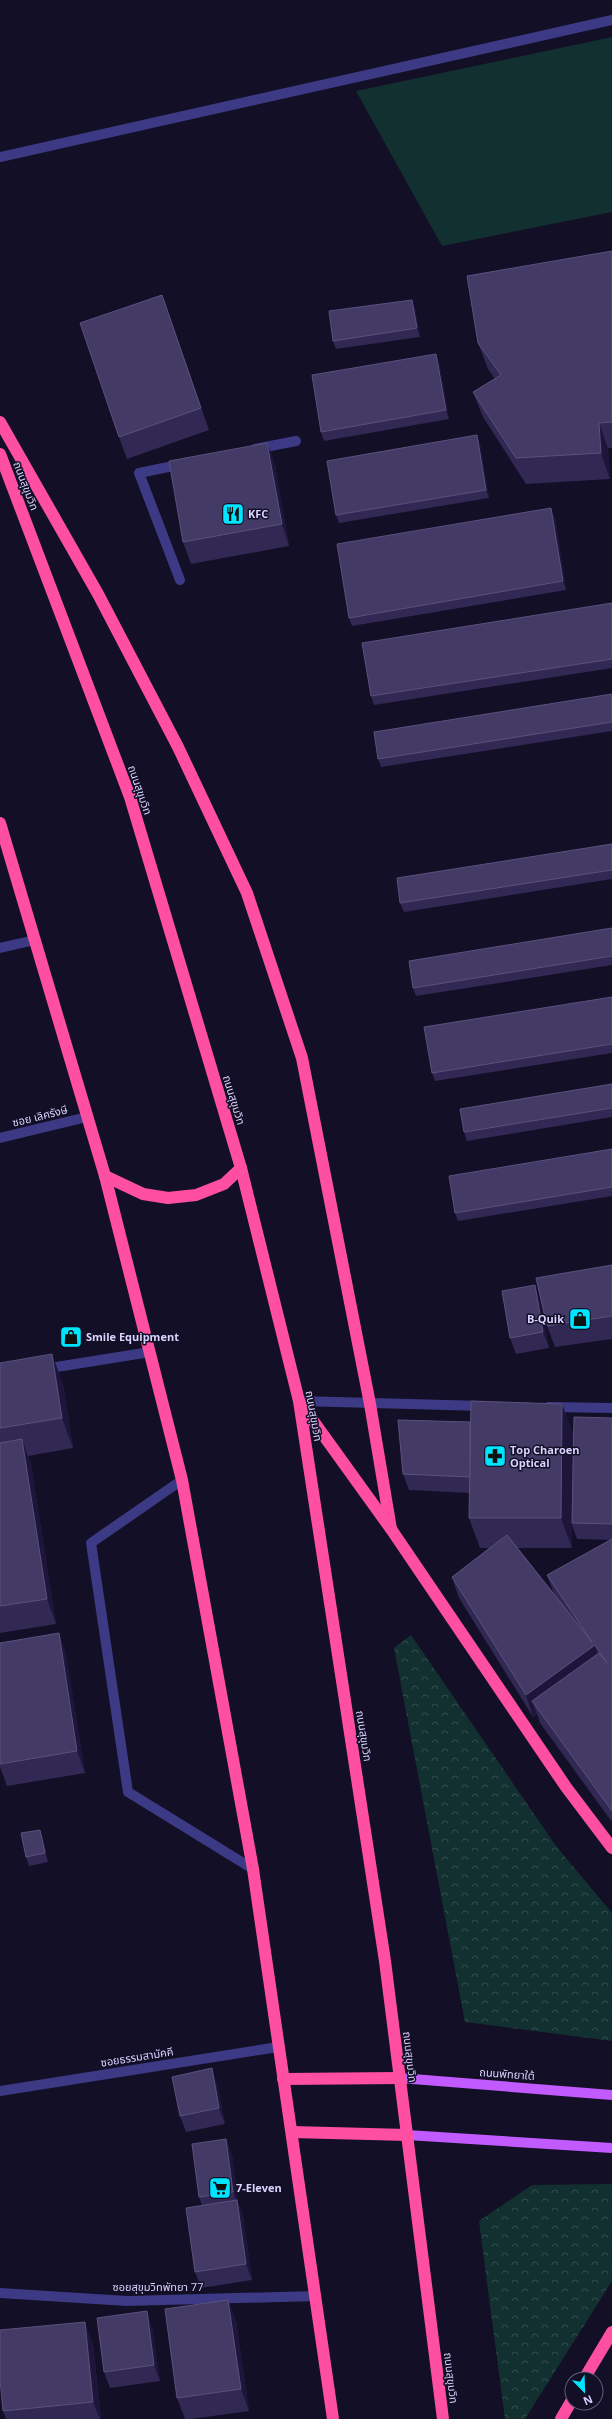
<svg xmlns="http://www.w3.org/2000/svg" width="612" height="2419" font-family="'Open Sans','Noto Sans Thai',sans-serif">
<defs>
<pattern id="forest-crowns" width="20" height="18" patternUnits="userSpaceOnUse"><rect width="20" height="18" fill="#12302f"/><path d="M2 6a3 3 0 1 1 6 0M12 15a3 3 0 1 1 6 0" fill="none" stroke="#344d4e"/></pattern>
</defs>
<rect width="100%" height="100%" fill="#130f26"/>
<path fill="#12302f" d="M612 37V212L442 246 356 91Z"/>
<g fill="url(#forest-crowns)">
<path d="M411 1635 556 1846 612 1913V2041L465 2022 394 1648Z"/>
<path d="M612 2184V2281L525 2419H505L479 2221 532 2185Z"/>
</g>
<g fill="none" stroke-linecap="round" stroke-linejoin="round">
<g stroke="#3d3a85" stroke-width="10">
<path d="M0 157 612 20"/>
<path d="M255 449 296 441"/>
<path d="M180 580 139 473 183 464"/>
<path d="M0 948 35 940"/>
<path d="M0 1138 87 1117"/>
<path d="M44 1369 150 1352"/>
<path d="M299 1401 483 1406"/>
<path d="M549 1407 612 1408"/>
<path d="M182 1480 91 1543 128 1792 253 1869"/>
<path d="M0 2091 278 2047"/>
<path d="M0 2293 127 2301 316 2296"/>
</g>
<g stroke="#c25bff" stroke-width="10">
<path d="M400 2078 612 2095"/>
<path d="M407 2135 612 2148"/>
</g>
<g stroke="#ff4fa3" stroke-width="12">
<path d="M0 422 98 594 178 747 247 893 302 1058 370 1404 391 1529"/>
<path d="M0 454 130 797 241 1168 299 1401 385 1961 443 2419"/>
<path d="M0 823 105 1176 182 1480 253 1869 333 2419"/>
<path d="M105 1176 143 1194 168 1198 196 1195 224 1184 241 1168"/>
<path d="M301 1404 391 1529 566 1787 612 1848"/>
<path d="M283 2079 400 2078"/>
<path d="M292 2132 407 2135"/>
<path d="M584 2379 612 2332"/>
<path d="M561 2419 572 2400"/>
</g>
</g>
<g fill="#312854" fill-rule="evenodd">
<path d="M612 251V448H608L610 479 526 484 483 417 473 392 495 379 488 369 478 343Z"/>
<path d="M162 295 209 430 127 459 119 437Z"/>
<path d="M415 308 420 337 336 349 333 341Z"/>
<path d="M439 362 449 419 324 441 321 432Z"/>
<path d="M267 443 275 465 289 546 191 564 183 542Z"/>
<path d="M480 444 489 498 339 523 336 515Z"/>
<path d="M555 517 566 590 352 626 349 618Z"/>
<path d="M612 603V668L374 705 371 696Z"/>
<path d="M612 694V731L381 767 378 759Z"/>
<path d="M612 844V879L404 912 400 903Z"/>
<path d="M612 928V965L416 996 413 988Z"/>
<path d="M612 997V1053L435 1081 432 1073Z"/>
<path d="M612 1084V1117L467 1141 464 1132Z"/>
<path d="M612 1149V1196L458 1221 455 1213Z"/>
<path d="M612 1265V1339L555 1347 547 1326Z"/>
<path d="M540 1301 549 1348 516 1354 510 1338Z"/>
<path d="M0 1363 63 1384 73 1448 28 1456 31 1465 56 1624 0 1633Z"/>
<path d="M562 1404 573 1434V1471L612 1418V1822L540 1723 537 1714 533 1717 459 1598 452 1577 489 1548H480L469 1518V1493L409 1490 403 1474 470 1422ZM572 1525 577 1539 611 1540 547 1575 554 1594 518 1548H572Z"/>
<path d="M59 1633 66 1655 85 1773 7 1786 0 1767V1643Z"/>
<path d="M40 1830 43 1838 48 1862 29 1866 26 1857Z"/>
<path d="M217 2084 225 2124 186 2132 180 2116Z"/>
<path d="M226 2139 232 2155 238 2203 243 2216 252 2280 201 2288 195 2272 202 2205 199 2197Z"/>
<path d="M228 2300 236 2321 249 2411 191 2419H185L177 2398Z"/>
<path d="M152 2327 160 2381 110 2388 104 2372Z"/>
<path d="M93 2344 101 2419H6L3 2411Z"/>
</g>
<g fill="#1d163a">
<path d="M412 300 415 308 420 337 417 328Z"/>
<path d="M436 354 439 362 449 419 446 410Z"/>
<path d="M599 423 608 448 610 479 601 453Z"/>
<path d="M477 435 480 444 489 498 486 490Z"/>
<path d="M267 443 275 465 289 546 282 524Z"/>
<path d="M551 508 555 517 566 590 563 581Z"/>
<path d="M535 1285 540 1301 549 1348 543 1332Z"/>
<path d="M52 1354 63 1384 73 1448 62 1418Z"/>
<path d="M562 1404 573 1434 572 1523V1548L561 1518Z"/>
<path d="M22 1439 31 1465 56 1624 47 1599Z"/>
<path d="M59 1633 66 1655 85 1773 77 1751Z"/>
<path d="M595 1645 602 1667 532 1701 537 1714 533 1717 526 1695Z"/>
<path d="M40 1830 43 1838 48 1862 45 1853Z"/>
<path d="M212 2068 217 2084 225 2124 219 2108Z"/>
<path d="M226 2139 232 2155 238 2203 243 2216 252 2280 246 2264 238 2205 233 2192Z"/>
<path d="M228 2300 236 2321 249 2411 241 2389Z"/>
<path d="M147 2311 152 2327 160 2381 154 2365Z"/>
<path d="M85 2322 93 2344 101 2419H100L93 2402Z"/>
</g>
<g fill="#433a66" stroke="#5a527e">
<path d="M612 251V422L599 423 601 453 516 458 473 392 501 375 478 343 467 276Z"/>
<path d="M162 295 201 408 119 437 80 323Z"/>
<path d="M412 300 417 328 333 341 329 311Z"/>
<path d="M436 354 446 410 321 432 312 375Z"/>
<path d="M477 435 486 490 336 515 327 461Z"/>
<path d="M267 443 282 524 183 542 169 461Z"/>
<path d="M551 508 563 581 349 618 337 544Z"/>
<path d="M612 603V659L371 696 362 643Z"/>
<path d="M612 694V722L378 759 374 732Z"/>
<path d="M612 844V870L400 903 397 878Z"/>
<path d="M612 928V956L413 988 409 961Z"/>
<path d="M612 997V1044L432 1073 424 1027Z"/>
<path d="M612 1084V1108L464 1132 460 1109Z"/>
<path d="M612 1149V1187L455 1213 449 1176Z"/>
<path d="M612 1265V1316L547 1326 536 1278Z"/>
<path d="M535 1285 543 1332 510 1338 502 1291Z"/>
<path d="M52 1354 62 1418 0 1428V1363Z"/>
<path d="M471 1401 562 1404 561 1518H469Z"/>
<path d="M574 1417 612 1418V1524L572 1523Z"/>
<path d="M398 1420 470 1422V1477L403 1474Z"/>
<path d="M22 1439 47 1599 0 1606V1443Z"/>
<path d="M507 1535 592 1642 547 1575 612 1539V1811L532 1701 599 1653 607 1663 595 1645 526 1695 452 1577Z"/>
<path d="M59 1633 77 1751 0 1764V1643Z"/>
<path d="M40 1830 45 1853 26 1857 21 1833Z"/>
<path d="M212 2068 219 2108 180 2116 172 2077Z"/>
<path d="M226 2139 233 2192 199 2197 192 2144Z"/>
<path d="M237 2200 246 2264 195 2272 186 2208Z"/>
<path d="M228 2300 241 2389 177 2398 165 2309Z"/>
<path d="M147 2311 154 2365 104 2372 97 2318Z"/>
<path d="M85 2322 93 2402 3 2411 0 2379V2330Z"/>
</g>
<defs>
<g id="restaurant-square" transform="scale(1.15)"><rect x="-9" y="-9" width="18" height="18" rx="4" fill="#00e5ff" stroke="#130f26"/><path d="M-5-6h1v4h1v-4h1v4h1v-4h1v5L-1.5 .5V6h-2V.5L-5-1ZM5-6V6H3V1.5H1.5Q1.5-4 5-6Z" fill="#111"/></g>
<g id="shop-square" transform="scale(1.15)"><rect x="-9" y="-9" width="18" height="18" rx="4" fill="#00e5ff" stroke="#130f26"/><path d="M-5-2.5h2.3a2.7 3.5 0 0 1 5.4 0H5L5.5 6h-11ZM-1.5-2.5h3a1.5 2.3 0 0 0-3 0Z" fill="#111"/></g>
<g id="pharmacy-square" transform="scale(1.15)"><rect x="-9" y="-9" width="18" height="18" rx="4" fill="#00e5ff" stroke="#130f26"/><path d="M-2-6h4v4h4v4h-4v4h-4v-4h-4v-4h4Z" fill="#111"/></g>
<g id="supermarket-square" transform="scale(1.15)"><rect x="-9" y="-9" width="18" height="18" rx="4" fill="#00e5ff" stroke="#130f26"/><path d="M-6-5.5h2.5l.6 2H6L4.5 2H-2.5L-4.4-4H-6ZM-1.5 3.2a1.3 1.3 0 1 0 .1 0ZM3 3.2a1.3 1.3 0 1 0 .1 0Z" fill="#111"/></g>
</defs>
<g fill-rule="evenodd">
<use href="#restaurant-square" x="233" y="514"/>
<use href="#shop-square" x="580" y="1319"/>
<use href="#shop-square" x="71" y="1337"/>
<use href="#pharmacy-square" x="495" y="1456"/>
<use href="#supermarket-square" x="220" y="2188"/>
</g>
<g text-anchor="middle" stroke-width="3" stroke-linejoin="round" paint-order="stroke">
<g font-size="11" fill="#d9d4ff" stroke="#130f26">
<text transform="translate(26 486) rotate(69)" y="4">ถนนสุขุมวิท</text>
<text transform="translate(140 790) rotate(71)" y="4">ถนนสุขุมวิท</text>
<text transform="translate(234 1100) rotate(73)" y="4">ถนนสุขุมวิท</text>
<text transform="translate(40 1116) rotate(-14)" y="4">ซอย เลิศรังษี</text>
<text transform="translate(314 1416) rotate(80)" y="4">ถนนสุขุมวิท</text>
<text transform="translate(364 1736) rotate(81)" y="4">ถนนสุขุมวิท</text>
<text transform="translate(137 2057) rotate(-9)" y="4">ซอยธรรมสามัคคี</text>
<text transform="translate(410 2057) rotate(83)" y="4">ถนนสุขุมวิท</text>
<text transform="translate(507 2074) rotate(4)" y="4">ถนนพัทยาใต้</text>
<text x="158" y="2291">ซอยสุขุมวิทพัทยา 77</text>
<text transform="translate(451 2378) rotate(83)" y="4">ถนนสุขุมวิท</text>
</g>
<g font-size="11" font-weight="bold" fill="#d9d4ff" stroke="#130f26" text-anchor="start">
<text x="248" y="518">KFC</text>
<text x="564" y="1323" text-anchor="end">B-Quik</text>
<text x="86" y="1341">Smile Equipment</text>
<text x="510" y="1454">Top Charoen<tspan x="510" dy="13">Optical</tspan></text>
<text x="236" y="2192">7-Eleven</text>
</g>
</g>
<g transform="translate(584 2391) rotate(157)"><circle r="19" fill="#130f26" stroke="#625e7d"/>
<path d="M0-3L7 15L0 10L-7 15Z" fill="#00e5ff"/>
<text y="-6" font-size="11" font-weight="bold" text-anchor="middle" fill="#d9d4ff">N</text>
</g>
</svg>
